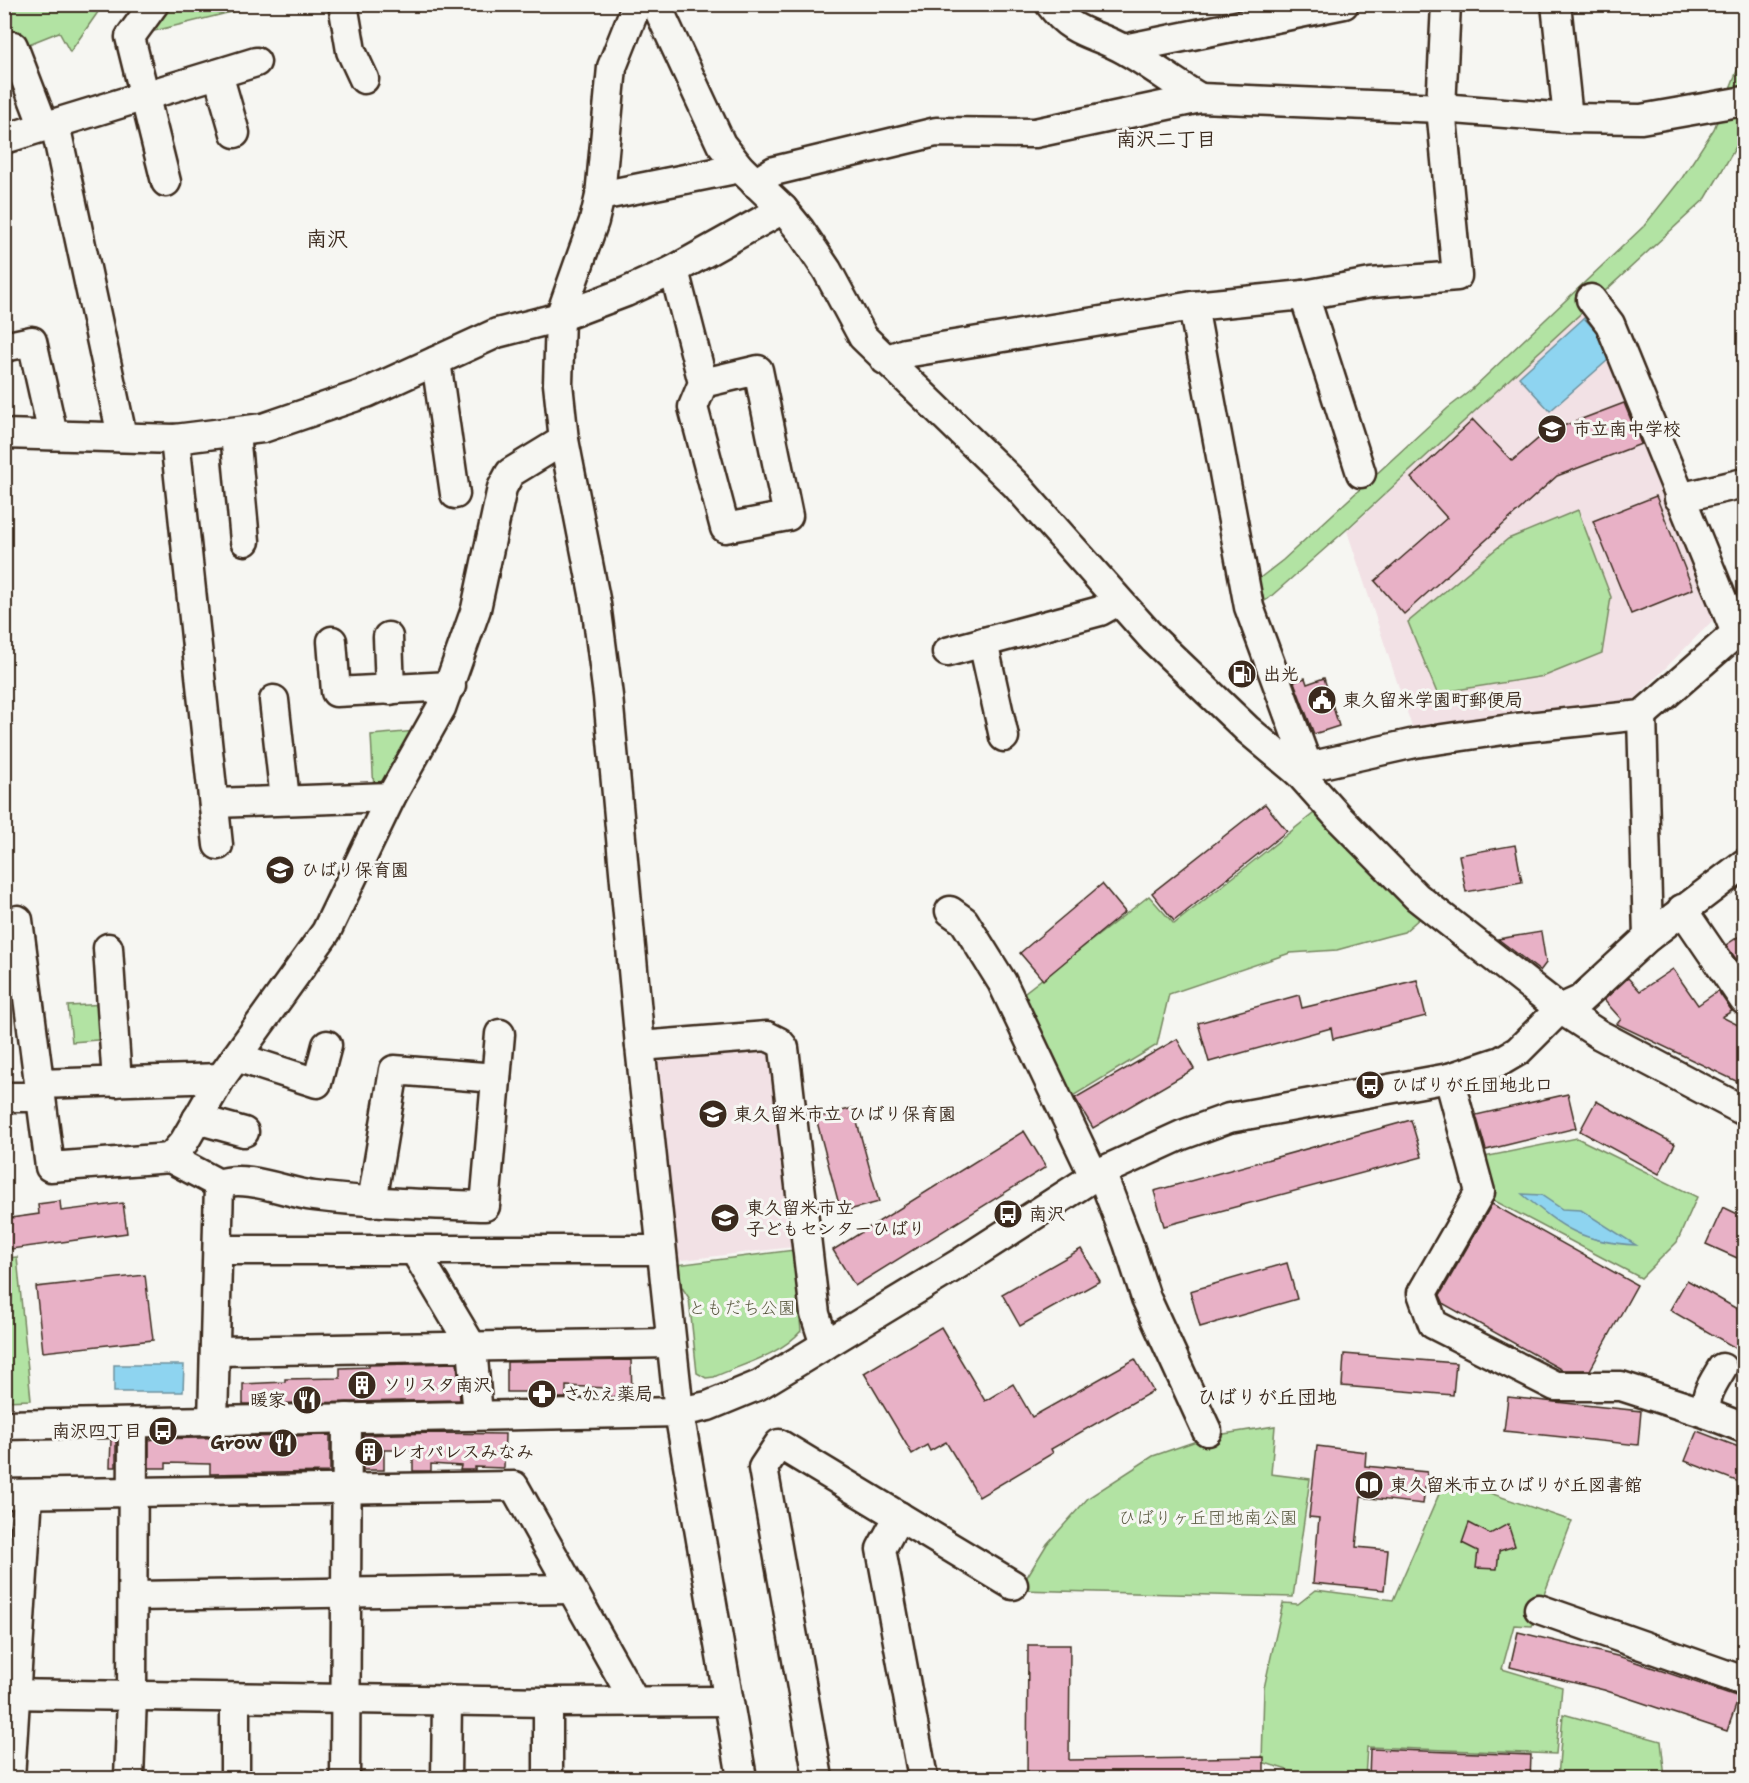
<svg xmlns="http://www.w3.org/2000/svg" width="1749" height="1783" font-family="'Shantell Sans','Klee One',sans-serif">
<rect width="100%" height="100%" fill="#f6f6f2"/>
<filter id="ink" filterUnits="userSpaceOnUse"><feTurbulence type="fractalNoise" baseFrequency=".0167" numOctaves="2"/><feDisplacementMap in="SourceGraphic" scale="12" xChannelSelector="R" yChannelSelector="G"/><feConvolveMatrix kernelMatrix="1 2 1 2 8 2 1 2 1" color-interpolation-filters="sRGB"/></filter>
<g filter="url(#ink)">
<g fill="#f2e1e5">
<path d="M1589 306 1721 612 1631 703 1415 736 1347 531Z"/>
<path d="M763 1046 772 1053 793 1247 666 1262 641 1055Z"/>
</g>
<g fill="#b2e3a3" stroke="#768660" stroke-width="1.5">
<path d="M243 4 244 9 134 36 158 5Z"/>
<path d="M5 5H103L70 52 59 32 19 48 5 45Z"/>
<path d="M1744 53V133L1706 198 1346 530 1268 599 1251 609 1247 588 1283 560 1448 408 1470 391 1644 226 1682 178 1714 129Z"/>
<path d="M1578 510 1611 597 1602 653 1545 676 1437 693 1408 622 1508 539Z"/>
<path d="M416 731 385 791H374L371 735Z"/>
<path d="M1318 810 1421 917 1404 932 1388 936 1337 950 1290 953 1169 994 1157 1045 1063 1102 1016 999 1149 896 1174 924Z"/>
<path d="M107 1004 110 1039 72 1042 68 1006Z"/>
<path d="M1577 1138 1697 1197 1677 1242 1641 1278 1493 1200 1479 1158Z"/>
<path d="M794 1250 801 1331C780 1355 743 1364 714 1377L706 1378 697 1373 689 1298 668 1266Z"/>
<path d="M17 1257 31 1400 5 1401V1258Z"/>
<path d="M1275 1426 1271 1474 1310 1479 1293 1597 1019 1590 1047 1544 1088 1498 1153 1456 1211 1436Z"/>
<path d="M1446 1478 1572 1521 1532 1626 1514 1625 1502 1669 1562 1687 1556 1754 1367 1747 1365 1778H1312L1262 1762 1264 1688 1283 1603 1298 1604 1316 1590 1393 1600Z"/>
<path d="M1563 1714 1661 1741 1665 1778H1558Z"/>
</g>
<g fill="#8ed4f0" stroke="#6d909c" stroke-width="1.5">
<path d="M1584 318 1616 353 1550 411 1519 377Z"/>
<path d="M1522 1194 1541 1195 1562 1209 1581 1210 1636 1245C1581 1242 1564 1229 1522 1194Z"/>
<path d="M114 1365H184L183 1392H114Z"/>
</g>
<g fill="#e8b1c6" stroke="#3b2a1e" stroke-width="1.5">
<path d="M1624 403 1641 444 1557 476 1404 614 1375 581 1447 518 1411 478 1473 420 1512 461 1545 433Z"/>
<path d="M1656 496 1693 589 1631 614 1593 521Z"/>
<path d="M1305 678 1307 684 1324 678 1339 726 1314 734 1294 682Z"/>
<path d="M1265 804 1287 831 1174 921 1152 893Z"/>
<path d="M1515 845 1522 882 1466 892 1459 855Z"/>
<path d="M1102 884 1125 912 1043 980 1020 953Z"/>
<path d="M1541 932 1546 963 1540 971 1498 939Z"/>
<path d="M1744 933V960L1739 963 1726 945Z"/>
<path d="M1673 969 1698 1005 1718 991 1732 1011 1722 1017 1744 1028V1070L1738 1082 1617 1024 1621 1019 1604 1000 1628 978 1640 991Z"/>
<path d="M1417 980 1426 1016 1333 1039 1331 1028 1209 1062 1198 1023 1299 995 1302 1008Z"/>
<path d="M1177 1039 1194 1069 1093 1128 1075 1098Z"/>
<path d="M1568 1094 1576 1128 1486 1150 1476 1115Z"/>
<path d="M1596 1101 1675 1144 1659 1174 1580 1131Z"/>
<path d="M853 1108 879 1202 841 1212 816 1118Z"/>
<path d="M1411 1120 1422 1157 1164 1226 1154 1191Z"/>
<path d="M1024 1131 1046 1167 855 1286 833 1250Z"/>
<path d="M60 1201 61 1211 123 1203 127 1233 4 1250V1219L39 1214 38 1204Z"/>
<path d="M1492 1204 1637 1285 1590 1370H1562L1444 1304 1440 1295Z"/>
<path d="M1723 1207 1744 1217V1261L1706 1244Z"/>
<path d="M1081 1249 1100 1281 1020 1326 1002 1294Z"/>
<path d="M1287 1263 1297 1299 1200 1327 1190 1291Z"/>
<path d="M145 1275 153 1340 43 1352 36 1287Z"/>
<path d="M1687 1280 1744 1313V1353L1670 1310Z"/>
<path d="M941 1327 985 1401 1013 1384 1032 1417 1135 1359 1153 1391 1051 1449 1053 1453 979 1497 946 1442 930 1451 927 1445 912 1454 864 1373Z"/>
<path d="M1344 1354 1456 1363 1453 1395 1342 1386Z"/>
<path d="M631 1360 632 1396 606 1397V1388L566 1386V1398H536V1392H507V1362Z"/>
<path d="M457 1363 460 1400 243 1404V1384L285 1382V1379L340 1378V1368L369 1367V1365Z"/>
<path d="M1508 1397 1641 1411 1638 1445 1504 1431Z"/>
<path d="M1697 1431 1744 1449V1484L1685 1461Z"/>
<path d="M435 1433 505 1434 504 1468 475 1467V1470H460L461 1466 431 1464V1471H413V1450H384V1470H363V1435Z"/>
<path d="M330 1435V1472L210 1474V1464L166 1463V1468H149V1440L155 1439Z"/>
<path d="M111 1439H116V1467H110Z"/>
<path d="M1317 1446 1366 1452 1365 1466 1427 1472 1423 1504 1361 1497 1356 1547 1388 1550 1384 1590 1313 1583 1319 1518 1309 1517Z"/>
<path d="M1469 1523 1490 1534 1508 1524 1515 1546 1499 1551 1497 1569 1476 1568 1478 1551 1462 1543Z"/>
<path d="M1518 1632 1621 1657 1739 1697 1727 1731 1604 1690 1510 1667Z"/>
<path d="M1028 1645H1070L1069 1760 1264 1757V1779H1027Z"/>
<path d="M1370 1749 1531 1755 1530 1779H1369Z"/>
</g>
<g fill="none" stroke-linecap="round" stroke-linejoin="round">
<g stroke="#3b2a1e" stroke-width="33">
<g id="minor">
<path d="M154 4 130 37 166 182"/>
<path d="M343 4 351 51 364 79"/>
<path d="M637 4 612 67 600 196 594 221 560 317 558 384 564 440 596 604 608 696 640 1046 679 1412 742 1778"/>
<path d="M656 4 721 144 740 168 783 209 800 230 827 270 863 337 1016 485 1154 640 1248 730 1298 772 1340 819 1417 897 1560 1009 1580 1000 1648 937 1744 864"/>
<path d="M1050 4C1074 36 1094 32 1125 50 1150 64 1174 83 1200 98"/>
<path d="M1556 4 1568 118"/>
<path d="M4 49 13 46 44 127"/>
<path d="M1124 49 1344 4"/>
<path d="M218 74 235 133"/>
<path d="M55 124 122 436"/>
<path d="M4 139 256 62"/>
<path d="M755 183 774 171 936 132 1035 133 1200 98 1441 108 1568 118 1641 119 1744 101"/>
<path d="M600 196 740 168"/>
<path d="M674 270 703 383 758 370 788 516 725 528 693 407 703 383"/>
<path d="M1304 295 1361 473"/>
<path d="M1193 306 1249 607 1308 767"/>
<path d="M4 347 32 341 53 435"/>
<path d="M885 360 905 353 1193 306 1304 295 1371 283 1457 276 1441 108 1446 4"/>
<path d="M436 361 455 494"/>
<path d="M235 433 245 541"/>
<path d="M4 434 175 439 263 428 366 393 497 333 560 317 626 292 674 270 783 209"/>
<path d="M175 439 218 845"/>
<path d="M1679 498 1744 483"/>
<path d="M388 637 390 690"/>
<path d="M332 641 336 692 451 686"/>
<path d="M983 642 1004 737"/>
<path d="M947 652 1100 611 1118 601"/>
<path d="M274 700 285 800"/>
<path d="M1642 715 1648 937"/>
<path d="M1298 772 1308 767 1415 743 1517 728 1642 715 1736 633 1610 324 1591 299"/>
<path d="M215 803 391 797"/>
<path d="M1682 909 1744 1000"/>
<path d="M950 911 964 921 1002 982 1094 1176"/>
<path d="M18 920 50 1167 170 1158 219 1184C247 1174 284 1192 314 1196 370 1203 428 1204 485 1206L500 1034"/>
<path d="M108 948 117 1082"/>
<path d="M640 1046 767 1036 779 1042 784 1048 815 1314 825 1345"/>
<path d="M236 1057 317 1083 327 1045"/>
<path d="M1449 1078 1480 1192 1422 1293 1433 1324 1555 1386H1621L1708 1414"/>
<path d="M39 1084 221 1078"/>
<path d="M4 1097H41"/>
<path d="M197 1119 244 1132"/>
<path d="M170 1158 184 1142 221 1078 326 932 391 797 441 708 476 609 502 488 510 473 564 440"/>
<path d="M1101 1172 1128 1243 1146 1298 1207 1431"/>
<path d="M372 1202 394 1070 496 1078"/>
<path d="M219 1250H660"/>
<path d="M415 1251 472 1347 478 1415"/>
<path d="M215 1351 670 1343"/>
<path d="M1722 1368C1714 1382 1702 1397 1708 1414L1744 1428"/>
<path d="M213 1422 219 1184"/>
<path d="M4 1425 679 1412 708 1406 759 1385 960 1263 1101 1172 1182 1135 1229 1118 1449 1078 1501 1061 1518 1051 1560 1009 1600 1035 1744 1111"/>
<path d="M4 1494 514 1486 634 1700"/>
<path d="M899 1516 881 1549 923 1778"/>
<path d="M133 1596 571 1589"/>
<path d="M1539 1609 1744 1681"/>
<path d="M4 1694 548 1702 728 1701"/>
<path d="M548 1702V1778"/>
<path d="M10 1778 28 1494"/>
<path d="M129 1778 132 1697 133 1423"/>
<path d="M235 1778V1698"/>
<path d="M345 1778 347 1418"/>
<path d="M446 1778 447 1700"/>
<path d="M818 1778 763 1468 779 1444 1013 1585"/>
</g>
</g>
<use href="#minor" stroke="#f6f6f2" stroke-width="28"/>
</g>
</g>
<defs>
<g id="school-disc" transform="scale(1.5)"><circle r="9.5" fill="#3b2a1e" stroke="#f6f6f2"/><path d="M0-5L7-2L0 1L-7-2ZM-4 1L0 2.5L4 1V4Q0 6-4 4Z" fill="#fff"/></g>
<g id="fuel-disc" transform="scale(1.5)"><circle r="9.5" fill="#3b2a1e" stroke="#f6f6f2"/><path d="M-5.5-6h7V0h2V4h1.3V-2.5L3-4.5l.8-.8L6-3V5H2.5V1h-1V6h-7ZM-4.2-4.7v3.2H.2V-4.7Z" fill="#fff"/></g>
<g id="civic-disc" transform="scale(1.5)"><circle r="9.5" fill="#3b2a1e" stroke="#f6f6f2"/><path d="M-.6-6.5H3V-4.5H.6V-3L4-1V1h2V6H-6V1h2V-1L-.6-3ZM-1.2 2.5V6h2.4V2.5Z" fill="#fff"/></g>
<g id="bus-disc" transform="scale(1.5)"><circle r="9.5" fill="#3b2a1e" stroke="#f6f6f2"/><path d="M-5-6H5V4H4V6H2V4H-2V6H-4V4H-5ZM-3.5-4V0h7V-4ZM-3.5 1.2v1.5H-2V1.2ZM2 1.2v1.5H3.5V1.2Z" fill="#fff"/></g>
<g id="building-disc" transform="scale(1.5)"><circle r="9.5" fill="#3b2a1e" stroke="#f6f6f2"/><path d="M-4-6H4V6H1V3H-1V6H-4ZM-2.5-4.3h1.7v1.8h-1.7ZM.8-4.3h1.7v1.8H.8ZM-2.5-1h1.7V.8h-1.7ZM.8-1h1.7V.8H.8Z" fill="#fff"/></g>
<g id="pharmacy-disc" transform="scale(1.5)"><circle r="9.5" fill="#3b2a1e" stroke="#f6f6f2"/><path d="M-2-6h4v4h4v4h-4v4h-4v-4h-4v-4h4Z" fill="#fff"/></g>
<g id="restaurant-disc" transform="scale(1.5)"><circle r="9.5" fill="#3b2a1e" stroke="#f6f6f2"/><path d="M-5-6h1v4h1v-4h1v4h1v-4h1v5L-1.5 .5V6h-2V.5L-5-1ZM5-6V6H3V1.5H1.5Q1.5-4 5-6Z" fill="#fff"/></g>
<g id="library-disc" transform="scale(1.5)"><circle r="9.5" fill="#3b2a1e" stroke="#f6f6f2"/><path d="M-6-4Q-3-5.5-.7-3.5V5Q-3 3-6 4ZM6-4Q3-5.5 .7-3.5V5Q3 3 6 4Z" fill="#fff"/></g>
</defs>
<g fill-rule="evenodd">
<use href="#school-disc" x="1552" y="429"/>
<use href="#fuel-disc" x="1242" y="674"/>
<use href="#civic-disc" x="1322" y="700"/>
<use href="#school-disc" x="280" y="870"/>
<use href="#bus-disc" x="1370" y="1085"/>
<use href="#school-disc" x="713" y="1114"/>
<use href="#bus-disc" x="1008" y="1214"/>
<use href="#school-disc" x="725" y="1218"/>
<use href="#building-disc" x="362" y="1385"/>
<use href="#pharmacy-disc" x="542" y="1394"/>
<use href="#restaurant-disc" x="307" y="1400"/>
<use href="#bus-disc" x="163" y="1431"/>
<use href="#restaurant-disc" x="283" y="1443"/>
<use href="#building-disc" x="369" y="1452"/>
<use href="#library-disc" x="1369" y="1485"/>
</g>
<g text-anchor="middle" stroke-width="6" stroke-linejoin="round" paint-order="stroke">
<g font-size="18" font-weight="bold" fill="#3b2a1e" stroke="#f6f6f2" text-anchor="start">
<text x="1573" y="435">市立南中学校</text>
<text x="1263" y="680">出光</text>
<text x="1343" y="706">東久留米学園町郵便局</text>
<text x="301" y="876">ひばり保育園</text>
<text x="1391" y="1091">ひばりが丘団地北口</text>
<text x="734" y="1120">東久留米市立 ひばり保育園</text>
<text x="746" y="1214">東久留米市立<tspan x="746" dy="21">子どもセンターひばり</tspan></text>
<text x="1029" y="1220">南沢</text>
<text x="383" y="1391">ソリスタ南沢</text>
<text x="563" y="1400">さかえ薬局</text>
<text x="286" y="1406" text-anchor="end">暖家</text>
<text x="142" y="1437" text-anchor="end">南沢四丁目</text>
<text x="262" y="1449" text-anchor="end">Grow</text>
<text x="390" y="1458">レオパレスみなみ</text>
<text x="1390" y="1491">東久留米市立ひばりが丘図書館</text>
</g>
<g font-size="18" fill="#59583f" stroke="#f6f6f2">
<text x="742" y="1314">ともだち公園</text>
<text x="1208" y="1524">ひばりヶ丘団地南公園</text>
</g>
<g font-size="20" font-weight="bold" fill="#3b2a1e" stroke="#f6f6f2">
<text x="1166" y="146">南沢二丁目</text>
<text x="1267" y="1404">ひばりが丘団地</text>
</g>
<g font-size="21" font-weight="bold" fill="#3b2a1e" stroke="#f6f6f2">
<text x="327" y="246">南沢</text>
</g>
</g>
<rect width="1749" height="1783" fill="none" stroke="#f6f6f2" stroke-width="24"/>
<rect x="12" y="12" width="1725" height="1759" fill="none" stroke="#3b2a1e" stroke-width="2" filter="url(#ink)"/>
</svg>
